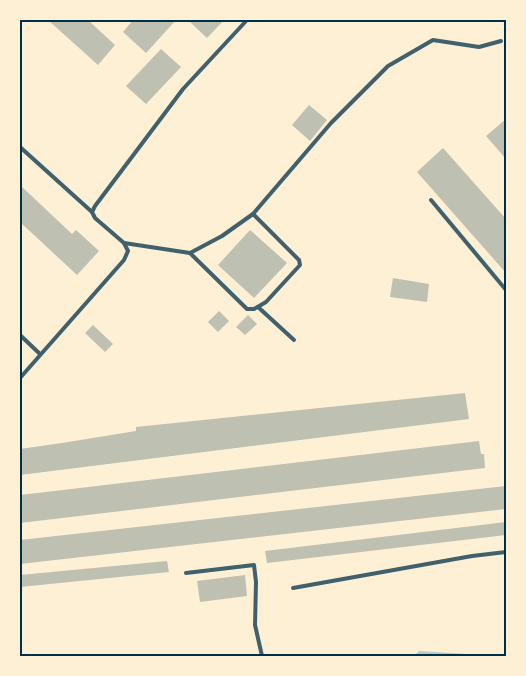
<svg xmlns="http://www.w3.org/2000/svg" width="526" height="676" font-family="'Source Sans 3',sans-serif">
<rect width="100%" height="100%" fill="#fdf0d5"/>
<path fill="#b9caca" d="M419 651 466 654V656H414Z"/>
<g fill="#bec0b2">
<path d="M48 20H88L115 45 98 65Z"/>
<path d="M133 20H176L146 53 123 32Z"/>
<path d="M188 20H224L207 38Z"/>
<path d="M161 49 181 67 146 104 126 86Z"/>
<path d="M309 105 327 120 310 141 292 125Z"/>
<path d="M506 119V159L486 136Z"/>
<path d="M443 148 506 219V273L417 172Z"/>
<path d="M20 185 72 234 76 230 99 251 77 275 20 222Z"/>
<path d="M250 230 287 263 254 298 218 265Z"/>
<path d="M393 278 429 284 427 302 390 297Z"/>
<path d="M219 311 229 321 218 332 208 322Z"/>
<path d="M248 315 257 324 245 335 236 327Z"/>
<path d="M93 325 113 344 105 352 85 333Z"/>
<path d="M465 393 469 419 20 475V449L62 443 136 431V427Z"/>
<path d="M479 441 481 454H484L485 468 20 523V495Z"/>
<path d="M506 486V509L20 564V540Z"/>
<path d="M506 522V535L267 563 265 551Z"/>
<path d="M167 561 169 572 20 587V575Z"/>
<path d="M245 575 247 596 200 602 197 581Z"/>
</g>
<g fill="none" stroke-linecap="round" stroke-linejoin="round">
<g stroke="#3f606c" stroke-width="4">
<path d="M20 147 92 212"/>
<path d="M431 200 506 290"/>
<path d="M124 243 190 253 222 236 253 214 331 123 388 66 433 40 479 47 501 41"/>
<path d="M190 253 247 309H254L266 302 300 265 299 260 253 214"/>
<path d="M258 307 294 340"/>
<path d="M20 335 40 354"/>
<path d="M20 378 124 260 128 251 124 243 95 218 92 212 95 206 183 89 247 20"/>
<path d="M186 573 254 565 256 582 255 625 262 656"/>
<path d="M293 588 472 556 506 552"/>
</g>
</g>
<rect width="526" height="676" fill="none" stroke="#fdf0d5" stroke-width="42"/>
<rect x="21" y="21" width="484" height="634" fill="none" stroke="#003049" stroke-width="2"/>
</svg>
